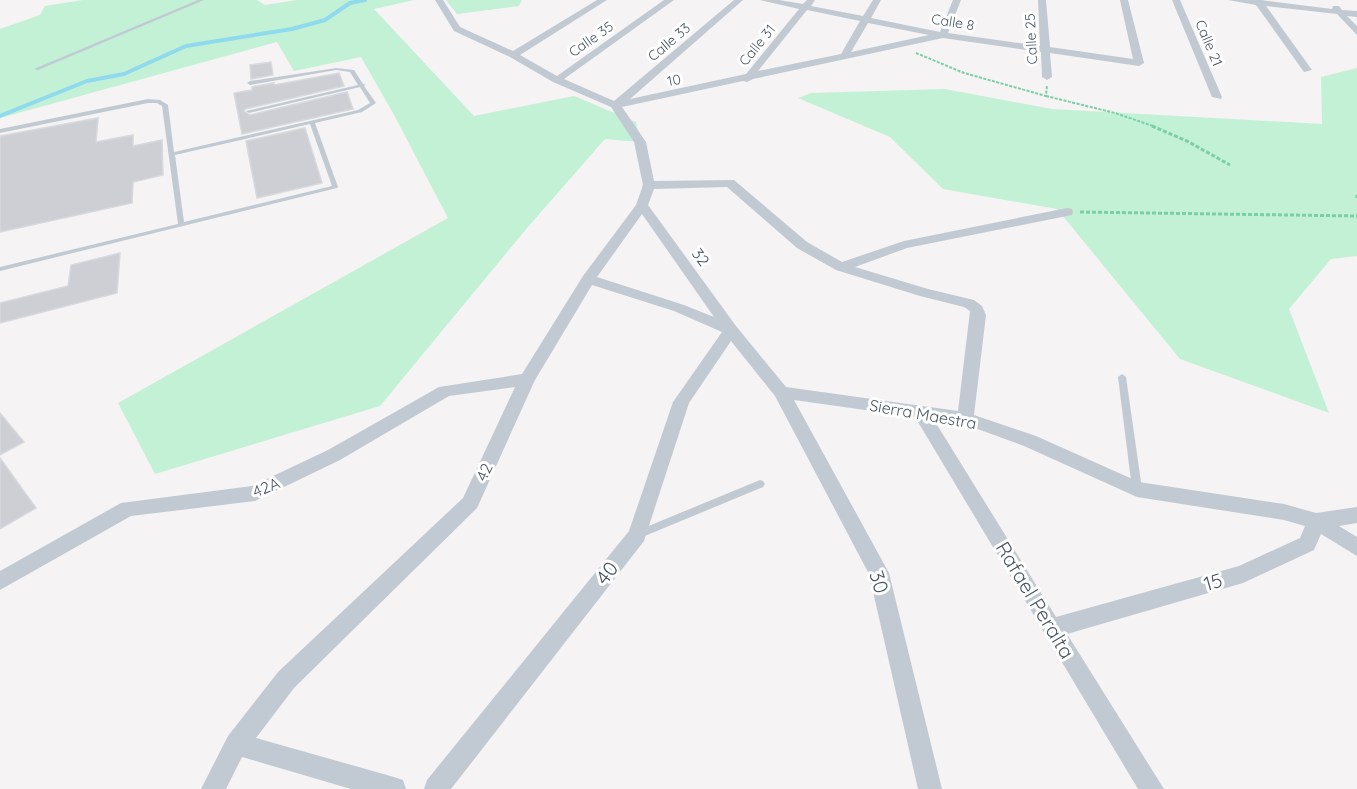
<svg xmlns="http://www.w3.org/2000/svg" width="1357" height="789" font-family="Quicksand,sans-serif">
<rect width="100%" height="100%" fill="#f5f3f3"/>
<g fill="#c3f1d5">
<path d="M83 0H257L265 5 297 0H414L374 9 474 116 574 96 636 122 640 142 605 139 527 228 380 406 155 474 118 403 448 218 393 113 361 57 294 71 277 42 0 118V29L40 15 45 6Z"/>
<path d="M446 0H522L519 6 457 14Z"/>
<path d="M1357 68V256L1331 259 1289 309 1329 413 1180 359 1057 209 943 189 890 137 798 98 811 93 945 89 1052 109 1322 124 1321 77Z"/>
</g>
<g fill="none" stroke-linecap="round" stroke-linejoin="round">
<path stroke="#90daee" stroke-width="4" d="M0 116 87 81 124 74 186 46 292 29 325 20 350 3 365 0"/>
</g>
<g fill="#cdcfd5" stroke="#d7d9de" stroke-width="1.5">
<path d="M271 62 273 75 251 79 250 65Z"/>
<path d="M339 73 344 86 245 109 244 111 250 115 347 92 353 109 242 134 234 93 252 90V87L274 83V85Z"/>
<path d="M98 118 96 142 133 135V146L162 140 163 175 133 182 132 203 0 232V136Z"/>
<path d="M305 128 322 183 257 198 246 141Z"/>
<path d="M120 253 117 293 0 323V303L68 286 71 265Z"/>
<path d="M0 413 24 442 0 455Z"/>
<path d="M0 458 36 508 0 529Z"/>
</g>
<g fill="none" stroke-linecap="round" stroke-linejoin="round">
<g stroke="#7ad0a6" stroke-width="2" stroke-dasharray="3 1.5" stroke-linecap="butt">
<path d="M916 53 964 73 1046 96 1047 85"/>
<path d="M1046 96 1115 113 1156 127"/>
</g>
<g stroke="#7ad0a6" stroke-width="3" stroke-dasharray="4 2" stroke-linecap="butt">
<path d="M1152 126 1187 141 1230 165"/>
<path d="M1357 195V198"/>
<path d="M1080 212 1357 216"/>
</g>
<g fill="#c1cad2" fill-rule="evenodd">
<path d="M198 0H204L38 70 34 69Z"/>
<path d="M336 68 354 70 363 84 366 85 364 86 376 103 362 112 315 123 338 187 337 188 0 271V267L178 224 162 106 157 103H148L0 133V129L148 99 160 100 168 105 174 152 358 110 370 103 360 87 249 113 246 111 358 85 350 72 336 70 250 85 247 83 250 81ZM310 124 332 186 184 222 175 155Z"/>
<path d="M1122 374 1126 377 1142 489 1140 492 1137 493 1134 492 1132 489 1118 377Z"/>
<path d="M760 480 763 481 765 484 763 487 640 538 637 539 634 538 632 535 634 532Z"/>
</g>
<g fill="#c1cad2" fill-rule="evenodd">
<path d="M435 0H443L460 27 513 51 597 0H607L520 55 557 76 664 0H674L564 79 614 101 734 0H743L630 99 746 74 799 9 760 0H779L803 4 807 0H815L811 6 863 16 873 0H881L871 18 940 32 953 0H961L948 33 1040 46 1038 0H1046L1050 47 1133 59 1120 0H1128L1144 63 1139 66 1050 53 1052 77 1047 80 1042 77 1041 52 943 38 753 79 747 82 743 81 622 107 646 142 654 181 734 180 807 242 842 262 904 241 1067 208 1072 209 1073 212 1072 215 907 248 855 267 928 289 974 300 982 306 986 315 974 415 1036 436 1139 482 1284 504 1316 513 1357 507V523L1339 526 1357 537V556L1321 534 1314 550 1243 583 1067 634 1164 789H1138L915 417 794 400 889 573 942 789H918L869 574 775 396 731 341 689 403 644 541 451 789H424L427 780 629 531 673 402 722 332 674 311 592 285 535 380 477 508 294 688 256 738 394 777 403 780 406 789H351L242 757 226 789H201L228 736 278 672 463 498 515 387 449 396 340 460 255 501 131 516 0 590V571L121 503 252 486 328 450 439 387 522 374 583 276 636 205 643 185 634 142 611 107 553 82 510 57 454 31ZM807 10 860 21 841 54 758 71ZM868 23 929 35 851 52ZM727 187 797 248 836 270 920 296 964 307 970 311 958 411 786 387 736 326 648 205 654 189ZM642 214 714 317 684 305 597 277ZM934 420 964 424 1024 446 1137 497 1284 520 1305 526 1300 538 1239 566 1056 617Z"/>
<path d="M1172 0H1180L1222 97 1221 99 1212 97Z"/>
<path d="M1228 0H1261L1332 9 1333 6H1339L1342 10 1357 11V17L1347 16 1357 26V35L1337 14 1266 6 1312 70 1304 72 1256 5Z"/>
</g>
</g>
<g text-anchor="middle" stroke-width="6" stroke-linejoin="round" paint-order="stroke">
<g font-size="14" fill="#4a5661" stroke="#fff">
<text transform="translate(953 22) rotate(9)" y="5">Calle 8</text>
<text transform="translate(591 39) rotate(-35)" y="5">Calle 35</text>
<text transform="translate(1031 39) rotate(-93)" y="5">Calle 25</text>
<text transform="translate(669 42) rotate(-40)" y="5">Calle 33</text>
<text transform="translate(1209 43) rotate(67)" y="5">Calle 21</text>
<text transform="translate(757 45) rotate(-51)" y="5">Calle 31</text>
<text transform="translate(674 80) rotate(-11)" y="5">10</text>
</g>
<g font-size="16" fill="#4a5661" stroke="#fff">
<text transform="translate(701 257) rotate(54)" y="6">32</text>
<text transform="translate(923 414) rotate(10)" y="6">Sierra Maestra</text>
<text transform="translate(484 472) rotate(-65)" y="6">42</text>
<text transform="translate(266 487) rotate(-22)" y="6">42A</text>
</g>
<g font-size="20" fill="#4a5661" stroke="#fff">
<text transform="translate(607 573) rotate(-52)" y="7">40</text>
<text transform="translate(879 582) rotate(72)" y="7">30</text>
<text transform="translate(1213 582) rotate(-16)" y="7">15</text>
<text transform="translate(1035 600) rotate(59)" y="7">Rafael Peralta</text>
</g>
</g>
</svg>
